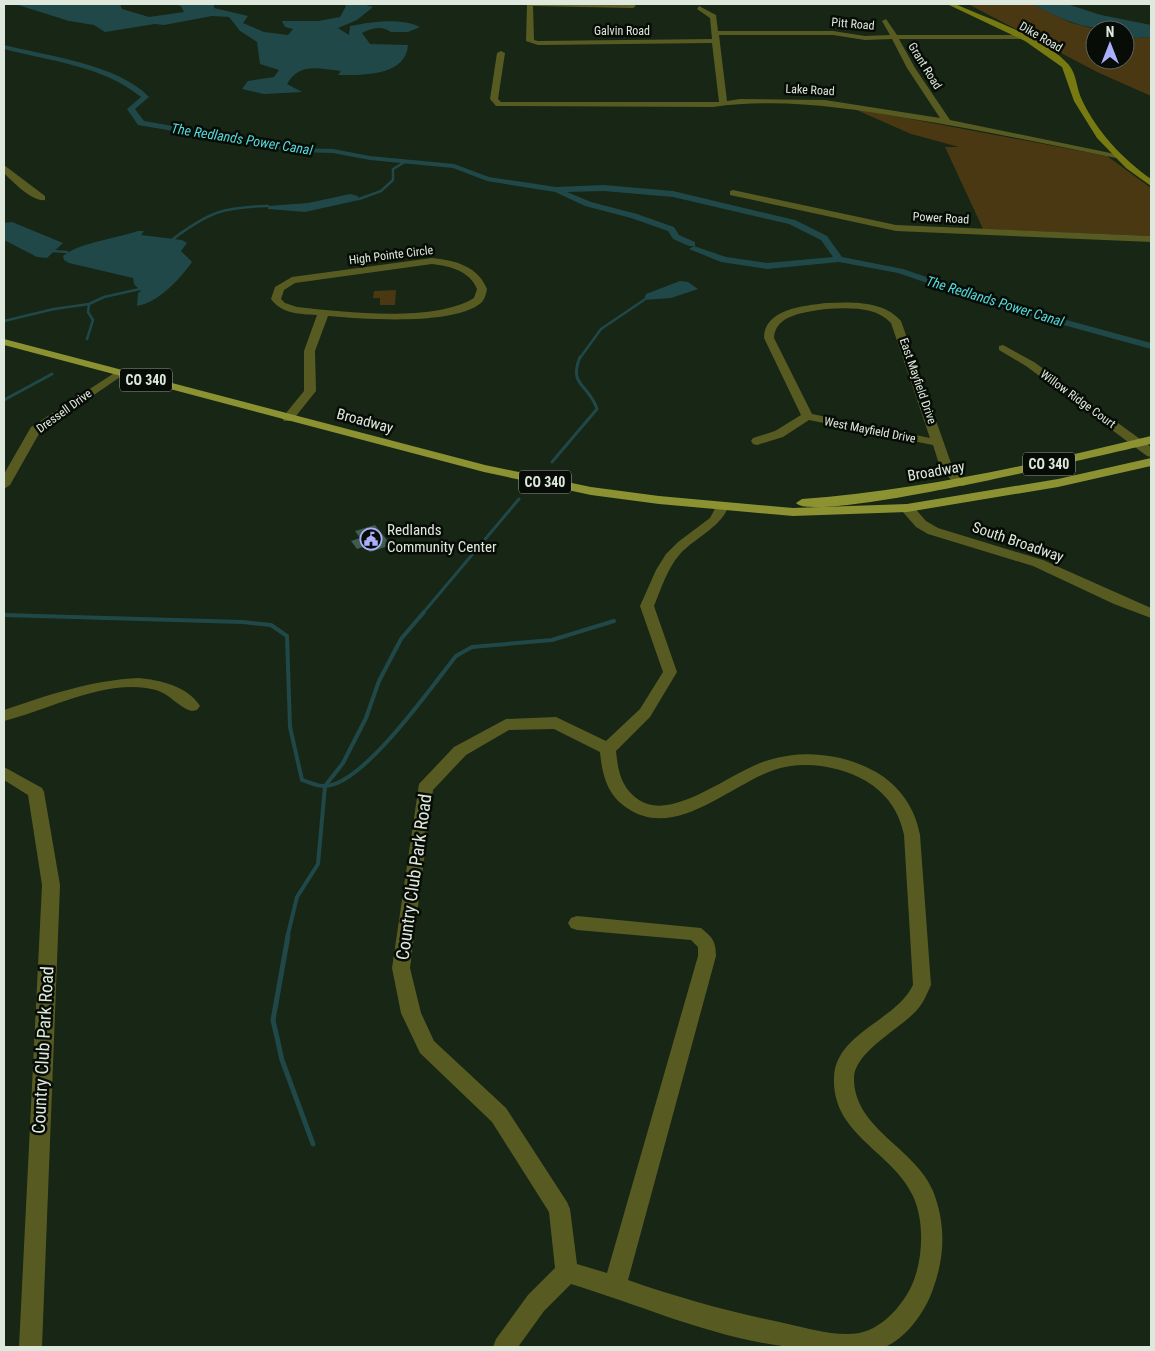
<svg xmlns="http://www.w3.org/2000/svg" width="1155" height="1351" font-family="'Roboto Condensed',sans-serif">
<rect width="100%" height="100%" fill="#172615"/>
<g fill="#493812">
<path d="M968 4H1032L1069 22 1098 30H1095V60H1125V36L1137 38 1151 37V96L1097 72Z"/>
<path d="M852 108 1107 156 1151 188V236L983 229 945 147H959L911 134Z"/>
<path d="M396 290 395 305H380V298H373L374 291Z"/>
</g>
<g fill="#204849">
<path d="M15 4H120L122 9 149 17 184 12 181 6 173 4H214V8L248 16 243 23 264 32 288 35 293 29 285 27 282 21H318L340 17 346 6 344 4H363L373 7 357 20 338 28 349 35 350 26C370 22 400 17 420 27L408 32H391C382 25 371 28 362 33L370 44 408 45C406 77 361 75 338 75L341 71C318 69 300 62 287 84L302 92 264 94 242 89 248 81 274 77 279 70 260 64 257 42 240 31 229 17 212 16 164 25 155 24 105 32 94 25 69 21Z"/>
<path d="M1032 4H1067L1101 15 1151 25V37L1137 38 1125 36V30C1085 30 1067 22 1032 4Z"/>
<path d="M350 194 358 196 359 200 305 212 268 209V206L308 203Z"/>
<path d="M12 222 63 243 47 258 37 257 4 240V223Z"/>
<path d="M138 231H144L141 235 182 240 187 243 181 251 192 262C179 280 159 302 137 306L138 293 141 291 134 284 133 278 69 263 64 260 63 256C78 243 118 238 138 231Z"/>
<path d="M680 281 688 282 698 289 671 298 644 300 646 294Z"/>
</g>
<g fill="none" stroke-linecap="round" stroke-linejoin="round">
<g stroke="#204849" stroke-width="2.5">
<path d="M359 199 381 191 393 180V169L405 162"/>
<path d="M173 239C209 212 223 207 268 206"/>
<path d="M53 251 67 252"/>
<path d="M4 321 54 309 89 304 104 297 140 289"/>
<path d="M87 339 93 320 88 312 89 304"/>
<path d="M580 358 601 329 644 300"/>
</g>
<g stroke="#204849" stroke-width="3">
<path d="M4 400 52 374"/>
<path d="M552 462 597 409C589 384 568 386 580 357"/>
<path d="M423 613 519 499"/>
</g>
<g stroke="#204849" stroke-width="4">
<path d="M4 615 243 622 271 625 287 636 290 727 302 780C309 782 317 786 324 786 362 787 432 686 456 656L472 647 552 640 614 621"/>
<path d="M287 938 297 897 318 864 325 786 343 763 366 718 379 681 401 639 424 612"/>
</g>
<path stroke="#204849" stroke-width="5" d="M288 936 273 1020 282 1060 313 1144"/>
<path fill="#204849" fill-rule="evenodd" d="M4 45C47 56 118 64 149 97L135 109 144 121 298 148 333 149 370 156 454 164 489 177 556 187 604 185 673 191 795 220 827 236 842 257 903 269 997 301 1151 343V349L991 305 898 273 839 262 767 269 721 262 689 249 694 246 726 257 767 263 833 257 821 240 789 224 673 197 604 191 567 192 591 202 637 214 674 227 679 235 695 242V246H689L673 239 668 231 631 218 585 206 555 192 487 181 453 168 370 160 333 153 298 152 138 125 127 109 141 97C103 66 50 61 4 49Z"/>
</g>
<path fill="#3f5a50" d="M375 525 391 545 370 552 366 546 357 549 351 541 360 538 355 531Z"/>
<g fill="none" stroke-linecap="round" stroke-linejoin="round">
<g fill="#575b22" fill-rule="evenodd">
<path d="M527 4H633L636 6 633 8 533 6 534 40 538 41 712 39 710 18 697 9 699 6 716 15 718 31H833L865 36 890 35 882 21 886 19 897 35H1022V39H899L915 68 950 120 1120 155 1116 158C1046 144 976 129 906 118 841 107 779 98 713 107L496 106 490 99 497 53 501 51 505 53 498 99 501 102H719L712 43 538 45 526 41ZM719 35H833L865 40 892 39 907 68 940 118 825 100 740 99 727 101Z"/>
<path d="M4 165 45 196V200C32 202 13 182 4 173Z"/>
<path d="M733 190 896 225 1151 236V242L896 231 730 195V191Z"/>
<path d="M432 258C454 260 478 266 487 289 486 294 485 299 481 303 453 326 364 319 328 316L315 351 316 391 292 421H284L282 418 304 391V351L317 315C300 314 282 314 271 299L275 287 292 277ZM432 264C450 266 470 271 477 289L474 298C433 323 344 312 297 307L285 303 281 299 284 290 295 283Z"/>
<path d="M826 303C851 302 883 300 901 321L952 466 966 483 964 486H956L940 467 933 445 809 420 783 437 757 445 753 444 751 441 753 438 775 431 801 415 764 338C764 309 803 306 826 303ZM826 309C848 308 875 306 891 323L930 438 812 414 774 338C775 314 807 312 826 309Z"/>
<path d="M1003 345 1034 362 1151 447V457L1147 456 1026 366 999 350V346Z"/>
<path d="M119 370 125 373 123 375 40 432 10 485 4 489V474L31 427Z"/>
<path d="M723 502 729 506C719 529 697 536 680 554 667 569 661 589 654 606L677 672 650 717 616 751C618 771 621 788 639 800 673 823 734 769 769 760 804 749 844 754 876 772 900 786 915 808 920 835L931 985C926 996 922 1006 913 1014 897 1030 855 1053 854 1077 853 1129 915 1147 933 1191 946 1224 945 1256 933 1289 926 1310 907 1338 885 1347 874 1351 855 1347 843 1347 825 1347 807 1349 789 1347 713 1338 643 1306 571 1284L544 1311 518 1347H493L496 1339 528 1295 555 1268 549 1212 492 1122 420 1053 401 1013 392 968 419 784 454 747 506 719 556 717 606 741 640 709 663 672 640 606 656 570 666 554 678 542 710 518 718 503ZM554 729 600 752C602 774 607 795 627 808 675 841 729 785 774 770 803 760 840 766 866 781 887 794 899 811 904 835L913 985C896 1021 835 1033 834 1078 832 1135 892 1151 913 1196 924 1220 923 1253 915 1277 908 1298 890 1321 869 1330 846 1340 811 1329 788 1324 731 1312 682 1299 628 1280L716 956C716 941 712 937 701 928L577 916 571 918 568 923 571 928 577 930 691 940 698 947V956L607 1273 577 1264 570 1209 567 1202 506 1108 434 1041 421 1013 410 968 433 790 466 755 509 730Z"/>
<path d="M907 504 912 505 926 521 938 528 1043 560 1151 608V618L1114 604 1033 566 928 534 916 527 902 511 901 508Z"/>
<path d="M139 678C159 680 188 686 200 706L197 710 192 711C179 708 170 694 156 690 108 677 49 710 4 721V710C48 695 92 680 139 678Z"/>
<path d="M4 767 42 788 44 792 60 885 42 1347H19L42 885 28 795 4 780Z"/>
</g>
<path fill="#767a11" fill-rule="evenodd" d="M947 4H955C987 18 1046 38 1069 65 1077 75 1076 88 1082 100 1097 132 1123 159 1151 179V186L1126 168 1097 138 1074 101 1062 67 1025 41Z"/>
<g fill="#8c9232" fill-rule="evenodd">
<path d="M4 339 485 465 591 487 659 496 793 508 907 504 1058 479 1151 458V466L1058 487 907 512 793 516 659 504 591 495 484 472 4 345Z"/>
<path d="M1151 436V444C1110 453 813 525 796 503L802 499C921 490 1035 464 1151 436Z"/>
</g>
</g>
<defs>
<g id="civic-ring" transform="scale(1.125)"><circle r="9.5" fill="#070d06" stroke="#abaffb" stroke-width="1.5"/><path d="M-.6-6.5H3V-4.5H.6V-3L4-1V1h2V6H-6V1h2V-1L-.6-3ZM-1.2 2.5V6h2.4V2.5Z" fill="#abaffb"/></g>
</defs>
<g fill-rule="evenodd">
<use href="#civic-ring" x="371" y="539"/>
</g>
<g text-anchor="middle" stroke-width="5" stroke-linejoin="round" paint-order="stroke">
<g font-size="12" fill="#dee8dc" stroke="#070d06">
<text transform="translate(853 24) rotate(5)" y="4">Pitt Road</text>
<text x="622" y="35">Galvin Road</text>
<text transform="translate(1041 37) rotate(30)" y="4">Dike Road</text>
<text transform="translate(925 66) rotate(58)" y="4">Grant Road</text>
<text transform="translate(810 90) rotate(3)" y="4">Lake Road</text>
<text transform="translate(941 218) rotate(3)" y="4">Power Road</text>
<text transform="translate(391 255) rotate(-7)" y="4">High Pointe Circle</text>
<text transform="translate(918 381) rotate(71)" y="4">East Mayfield Drive</text>
<text transform="translate(1078 399) rotate(36)" y="4">Willow Ridge Court</text>
<text transform="translate(64 411) rotate(-36)" y="4">Dressell Drive</text>
<text transform="translate(870 430) rotate(11)" y="4">West Mayfield Drive</text>
</g>
<g font-size="14" font-style="italic" fill="#53dadc" stroke="#070d06">
<text transform="translate(242 139) rotate(9)" y="5">The Redlands Power Canal</text>
<text transform="translate(995 301) rotate(17)" y="5">The Redlands Power Canal</text>
</g>
<g fill="#070d06" stroke="#9ea69c" stroke-width="1">
<rect x="120" y="368.5" width="52" height="23" rx="4"/>
<rect x="1023" y="452.5" width="52" height="23" rx="4"/>
<rect x="519" y="470.5" width="52" height="23" rx="4"/>
</g>
<g font-size="14" font-weight="bold" fill="#dee8dc">
<text x="146" y="385">CO 340</text>
<text x="1049" y="469">CO 340</text>
<text x="545" y="487">CO 340</text>
</g>
<g font-size="15" fill="#dee8dc" stroke="#070d06">
<text transform="translate(365 421) rotate(15)" y="5">Broadway</text>
<text transform="translate(936 471) rotate(-10)" y="5">Broadway</text>
<text transform="translate(1018 542) rotate(19)" y="5">South Broadway</text>
</g>
<g font-size="15" fill="#dee8dc" stroke="#070d06" text-anchor="start">
<text x="387" y="535">Redlands<tspan x="387" dy="17">Community Center</tspan></text>
</g>
<g font-size="18" fill="#dee8dc" stroke="#070d06">
<text transform="translate(414 877) rotate(-82)" y="6">Country Club Park Road</text>
<text transform="translate(43 1050) rotate(-87)" y="6">Country Club Park Road</text>
</g>
</g>
<rect width="1155" height="1351" fill="none" stroke="#dee8dc" stroke-width="10"/>
<g transform="translate(1110 45)"><circle r="24" fill="#070d06" stroke="#5d655c"/>
<path d="M0-4L9 19L0 12L-9 19Z" fill="#abaffb"/>
<text y="-8" font-size="14" font-weight="bold" text-anchor="middle" fill="#dee8dc">N</text>
</g>
</svg>
